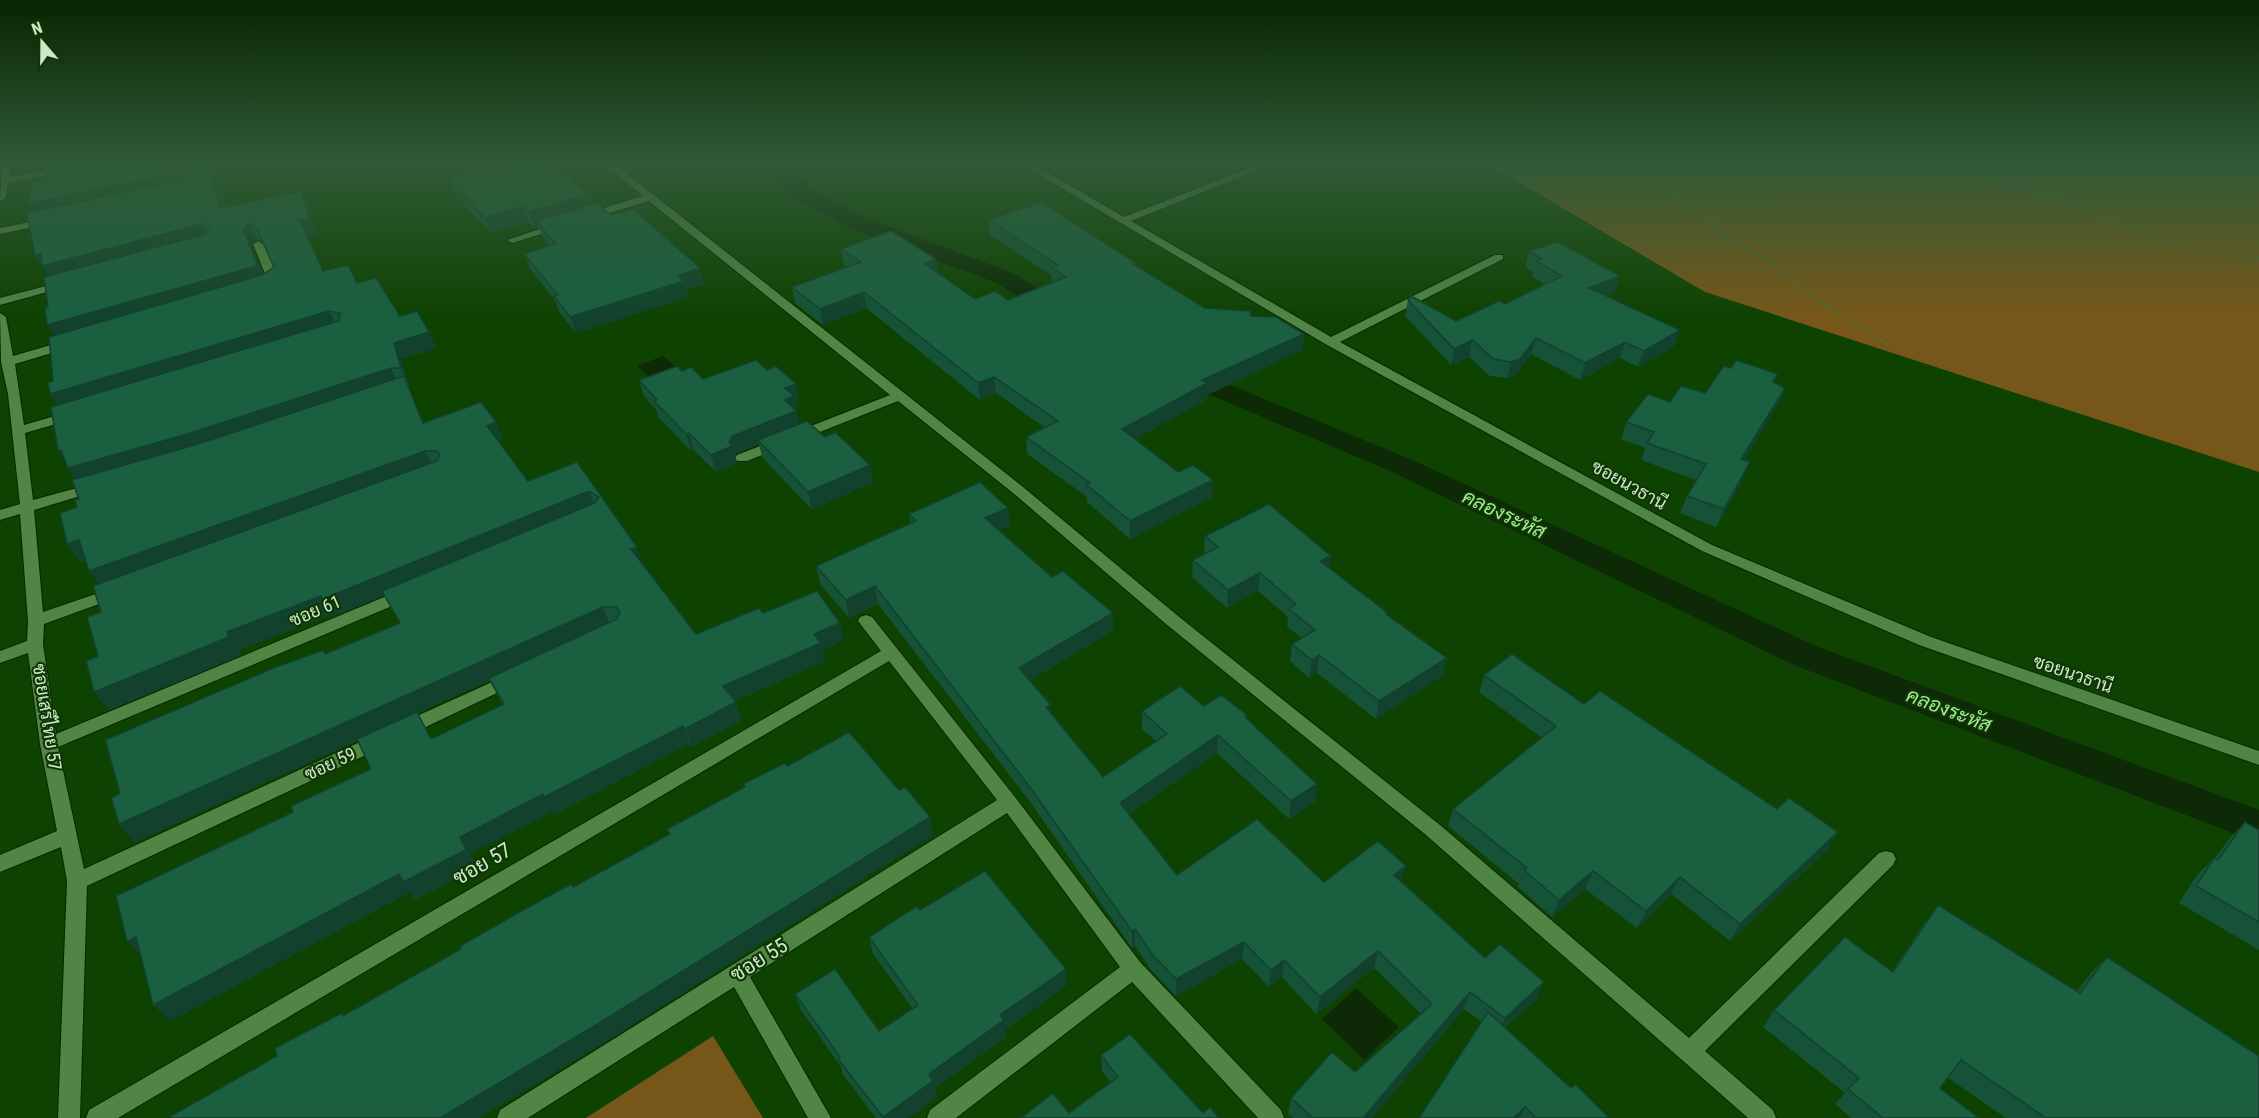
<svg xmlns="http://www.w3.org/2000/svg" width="2259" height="1118" font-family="'Roboto Condensed',Sarabun,sans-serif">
<rect width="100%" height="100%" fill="#0e4200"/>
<g fill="#775719">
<path d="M1483 161H2259V472L1705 292Z"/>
<path d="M713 1036 763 1118H586Z"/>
</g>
<g fill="#0d2906">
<path d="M663 356 686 376 660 387 637 366Z"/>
<path d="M1356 988 1399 1027 1364 1060 1322 1019Z"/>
</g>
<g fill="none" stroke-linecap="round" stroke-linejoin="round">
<g fill="#0d2906" fill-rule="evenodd">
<path d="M762 161H783L813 191 866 218 1013 273 1074 311 1077 316 1074 321 1065 323 1056 321 997 283 850 228 797 201Z"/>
<path d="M1179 364 1410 459 1818 647 2259 810V843L1794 665 1390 471 1170 378 1166 372 1170 366Z"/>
</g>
<g stroke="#0a2504" stroke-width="2">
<g id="minor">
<path d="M2 161H12L9 177 93 161H113L108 164 8 183 5 198 0 201Z"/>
<path d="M600 161H611L1023 487 1178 616 1440 825 1689 1038 1879 853 1886 851 1893 853 1896 859 1893 865 1705 1051 1773 1110 1776 1118H1748L1426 835 1166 624 1013 493 898 401 747 461H737L735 458 737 455 890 395 649 201 592 218H584V214L643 196Z"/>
<path d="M1016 161H1028L1124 217 1267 161H1281L1131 221 1331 337 1495 255H1503V259L1340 342 1712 545 1931 637 2259 751V765L1919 645 1702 551 1327 345Z"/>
<path d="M2232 161H2247L2259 165V171Z"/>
<path d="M49 218 54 221 53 223 0 234V228Z"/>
<path d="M560 222 564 223V227L512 243 507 240Z"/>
<path d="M258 241 263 244 280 282 273 287H265L263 285 268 281 253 244Z"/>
<path d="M65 281 69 282V286L0 305V298Z"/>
<path d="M0 313 6 317 13 356 68 340 74 344 72 347 15 364 24 425 72 411 79 415 77 418 25 433 33 500 95 483 102 487 100 490 34 510 43 612 116 587 121 588 124 592 121 596 44 624 43 644 56 734 401 590H411L414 594 411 598 58 747 84 869 373 736 379 734 385 736 388 741 385 746 87 886 80 1118H58L67 881 61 847 0 872V855L57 831 40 744 28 653 0 663V651L27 641 28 621 20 514 0 520V510L20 504 8 394 1 362Z"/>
<path d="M866 615 872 617 1015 797 1140 962 1281 1110 1284 1118H1258L1132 982 956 1118H927L930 1110 1120 967 1007 813 750 977 831 1118H808L734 987 528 1118H497L500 1110 997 800 889 661 118 1118H86L89 1110 881 651 858 621 860 617Z"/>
<path d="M512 673 518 675 520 679 518 683 409 735 403 737 397 735 394 730 397 725Z"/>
</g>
</g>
<g stroke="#47743c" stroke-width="3" stroke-dasharray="2 3" stroke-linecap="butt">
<path d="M1644 161 1653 177 1711 220 1724 237 1752 250 1796 281 1819 301 1887 344"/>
<path d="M1923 161 2057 198 2161 241 2259 259"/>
</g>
<use href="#minor" fill="#518546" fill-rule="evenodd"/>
</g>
<g fill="#165237" fill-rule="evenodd">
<path d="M50 161H213L224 208 309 206 316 234 308 236 323 271 357 283 400 316 437 348 401 359 409 385H407L424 423 503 439 498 441 528 481 577 462 643 564 696 634 763 613 844 640 822 650 825 661 735 701 742 720 691 747 689 744 553 815 552 812 470 854 477 867 415 900 410 892 170 1021 153 1005 293 812 371 769 358 740 134 842 120 793 324 650 327 654 400 623 385 595 332 616 331 614 239 650 241 655 109 710 94 692 98 656 101 612 98 584 85 560 80 562 67 544 79 499 76 479 65 460 58 451 57 405 53 381 54 335 48 307 49 275 46 271 45 272 34 212 29 203 45 180ZM257 239 264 242 274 267 263 275 251 245ZM489 680 503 705 432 739 417 713Z"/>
<path d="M474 161H531L588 194 591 205 611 215 704 284 686 290 688 297 576 333 559 312 555 300 530 269 524 254 550 246 542 236 538 226 534 228 529 222 491 233 454 193 448 178 480 169Z"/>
<path d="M989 220 1136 266 1205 308 1251 316 1303 350 1207 395 1206 400 1135 439 1178 472 1213 480 1212 497 1130 539 1087 502V497L1027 454 1026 437 1044 427 996 393 980 400 866 308 823 325 795 303 792 287 847 267 844 265 841 249 936 259 937 272 975 299 1008 300 1052 282 1051 275 990 235Z"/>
<path d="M1529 251 1615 292 1606 296 1674 347 1638 367 1620 358 1580 380 1531 354 1516 375 1507 378 1490 376 1469 357 1451 365 1405 316 1408 300 1456 321 1505 304 1545 284 1532 277 1533 272 1525 267Z"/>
<path d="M682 371 703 379 799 401 795 402 799 424 873 482 812 510 762 457 759 444 736 453 735 456 737 463 716 472 694 450 691 451 659 418 656 410 644 396 639 380Z"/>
<path d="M1774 383 1785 388 1778 404 1744 460 1743 480 1716 527 1680 513 1687 496 1696 480 1641 460 1645 448 1621 439 1626 422 1705 393Z"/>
<path d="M909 514 1010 525 999 530 1113 631 1030 680 1051 705V714L1103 777 1156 741 1142 729V711L1204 706 1247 715 1246 718 1315 802 1289 819 1217 753 1129 814 1177 875 1324 882 1402 881 1485 958 1537 999 1505 1028 1571 1088 1609 1118H1419L1482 1022 1464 1009 1372 1118H1293L1288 1114 1291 1098 1355 1072 1421 1014 1374 968 1316 1014 1282 977 1269 987 1242 959 1176 996 1152 971 1135 946 1132 948 1031 803 878 604 849 618 820 584 816 566 911 523Z"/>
<path d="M1205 536 1329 568 1388 613V616L1447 658 1442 676 1376 719 1317 673 1309 678 1290 661 1292 644 1301 638 1287 626 1288 617 1258 591 1227 608 1192 577 1193 560 1205 554 1204 553Z"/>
<path d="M1484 675 1584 704 1777 809 1838 832 1827 850 1730 941 1671 894 1637 928 1585 889 1552 917 1518 887 1519 884 1448 826 1453 809 1542 738 1479 692Z"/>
<path d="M2245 822 2259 830V950L2179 903 2197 875 2214 858H2215L2228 840Z"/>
<path d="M1938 905 2077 991 2091 973 2107 957 2259 1118H2006L1948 1078 1940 1088 1979 1118H1851L1835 1104 1845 1093 1763 1027 1774 1010 1892 971 1925 922Z"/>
<path d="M920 910 1067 985 1005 1030 1006 1037 935 1088 937 1097 908 1118H876L843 1075 841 1067 801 1010 795 994 879 1031 913 1009 873 954 869 937Z"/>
<path d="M1101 1055 1203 1113H1069L1110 1082 1102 1071Z"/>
</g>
<g fill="#12422d">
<path d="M209 161H213L228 224 220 208Z"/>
<path d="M182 172 190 187 38 218 29 203Z"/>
<path d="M302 191 309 206 316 234 308 236 330 287 300 220Z"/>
<path d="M588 194 592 209 536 221 538 226 534 228 529 212Z"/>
<path d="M524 206 529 222 491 233 485 218Z"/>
<path d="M201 224 209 240 53 282 35 256Z"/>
<path d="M249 224 257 239 251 245 265 280 58 341 47 325 243 229Z"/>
<path d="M936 259 937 275 925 264Z"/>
<path d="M700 268 704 284 686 290 688 297 576 333 570 317Z"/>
<path d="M1620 276 1615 292 1585 304 1589 288Z"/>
<path d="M864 292 866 308 823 325 820 309Z"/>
<path d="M329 311 337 327 61 411 50 394Z"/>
<path d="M1680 330 1674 347 1638 367 1644 351Z"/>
<path d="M429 332 437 348 401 359 409 385 401 368 394 343Z"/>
<path d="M1304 334 1303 350 1207 395 1206 400 1122 446V429L1202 380Z"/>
<path d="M1536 338 1531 354 1516 375 1507 378 1511 362Z"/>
<path d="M1472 340 1469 357 1451 365 1454 349Z"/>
<path d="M1625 342 1620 358 1580 380 1585 363Z"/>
<path d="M391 368 398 385 80 485 68 468 70 467 58 451Z"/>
<path d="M994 377 996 393 980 400 978 383Z"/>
<path d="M796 384 799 401 795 402 800 428 758 440 759 444 736 453 735 456 737 463 716 472 711 455 729 442 732 436 785 388Z"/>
<path d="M1785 388 1778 404 1734 477 1741 459Z"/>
<path d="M496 422 503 439 494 443 487 426Z"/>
<path d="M689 433 694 450 691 451 686 434Z"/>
<path d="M425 451 433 468 102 588 89 571Z"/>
<path d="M1750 462 1743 480 1716 527 1724 509Z"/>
<path d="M870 465 873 482 812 510 808 492Z"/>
<path d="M1213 480 1212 497 1130 539V521Z"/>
<path d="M589 491 595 508 340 614 332 616 331 614 239 650 241 655 109 710 94 692 227 632Z"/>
<path d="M1008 508 1010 525 987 536 985 518Z"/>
<path d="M79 540 92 558 80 562 67 544Z"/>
<path d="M637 547 643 564 631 549Z"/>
<path d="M1331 556 1329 573 1320 561Z"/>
<path d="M1260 573 1258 591 1227 608 1228 590Z"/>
<path d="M875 586 878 604 849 618 846 600Z"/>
<path d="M603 607 610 625 417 713 441 757 417 713 134 842 119 824Z"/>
<path d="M1113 613V631L1021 685 1019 668Z"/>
<path d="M840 623 844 640 822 650 825 661 729 703 723 686 814 634Z"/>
<path d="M1319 655 1317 673 1309 678 1312 660Z"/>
<path d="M1447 658 1442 676 1376 719 1379 701Z"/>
<path d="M736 702 742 720 691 747 685 729Z"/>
<path d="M1051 705 1052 722 1046 707Z"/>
<path d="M683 726 689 744 553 815 544 797Z"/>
<path d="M1218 735 1217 753 1120 820V803Z"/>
<path d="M1317 784 1315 802 1289 819 1291 801Z"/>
<path d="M543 794 552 812 470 854 477 867 415 900 410 892 170 1021 153 1005 460 837Z"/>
<path d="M930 817 933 835 605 1042 479 1118H440Z"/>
<path d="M1838 832 1827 850 1730 941 1740 924Z"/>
<path d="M1406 866 1401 883 1394 875Z"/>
<path d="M1593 871 1585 889 1552 917 1559 900Z"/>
<path d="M1680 877 1671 894 1637 928 1646 911Z"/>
<path d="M1135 929V946L1132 948V931Z"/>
<path d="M136 937 144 958 127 942Z"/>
<path d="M1244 942 1242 959 1176 996V979Z"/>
<path d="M1378 951 1374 968 1316 1014 1320 997Z"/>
<path d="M1284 960 1282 977 1269 987 1271 970Z"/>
<path d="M1066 969 1067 985 1005 1030 1006 1037 935 1088 937 1097 908 1118H883L929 1074 1000 1015Z"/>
<path d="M1544 982 1537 999 1498 1034 1505 1018Z"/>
<path d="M1470 992 1464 1009 1372 1118H1363Z"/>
<path d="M1525 1107 1519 1118H1513Z"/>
</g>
<g fill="#195f40" stroke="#12422d" stroke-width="1.5">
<path d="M48 161H209L220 208 302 191 309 218 300 220 323 271 348 265 357 283 376 278 400 316 417 311 429 332 394 343 401 368H391L184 435 68 468 61 450 58 451 51 407 339 321 340 313 329 311 50 394 48 382 53 381 49 337 262 275 274 267 257 228 249 224 243 229 257 264 253 267 47 325 45 308 48 307 44 277 206 234 209 229 201 224 42 266 41 254 35 256 27 213 188 179V174L182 172 29 203 32 182 45 180Z"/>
<path d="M481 161H551L588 194 529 212 524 206 485 218 448 178 487 167Z"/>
<path d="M1041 202 1136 263 1133 264 1205 308 1251 311V316L1276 317 1304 334 1202 380 1207 383 1122 429 1178 472 1193 465 1213 480 1130 521 1086 484 1090 483 1026 437 1058 421 994 377 978 383 864 292 820 309 792 287 861 262 841 249 891 231 936 259 925 264 975 299 995 291 1008 300 1066 277 1051 267 1058 265 989 220Z"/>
<path d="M597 203 611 215 633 209 700 268 678 276 684 281 570 317 554 296 558 295 524 254 556 244 536 221Z"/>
<path d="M1558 242 1620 276 1589 288 1680 330 1644 351 1625 342 1585 363 1536 338 1520 359 1511 362 1494 359 1472 340 1454 349 1408 300 1411 296 1456 321 1499 301 1505 304 1562 276 1536 261 1542 259 1529 251Z"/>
<path d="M756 360 767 370 776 366 796 384 785 388 794 396 785 400 796 411 732 436 729 442 732 446 711 455 689 433 686 434 654 401 657 400 639 380 677 366 682 371 691 367 703 379Z"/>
<path d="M1736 360 1778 374 1773 382 1785 388 1741 459 1750 462 1724 509 1687 496 1706 464 1647 443 1654 432 1626 422 1648 394 1670 402 1681 386 1705 393 1724 366 1731 368Z"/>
<path d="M404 376 423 423 481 402 496 422 487 426 528 481 577 462 637 547 631 549 696 634 759 608 763 613 817 591 840 623 814 634 821 643 723 686 736 702 685 729 683 726 544 797 543 794 460 837 466 850 403 882 399 874 153 1005 136 937 127 942 116 896 293 812 291 806 371 769 357 739 417 712 431 739 504 704 489 678 617 619 620 612 616 607H603L119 824 111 798 120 793 105 740 276 667 324 650 325 654 400 623 382 591 595 503 599 497 589 491 330 596 322 599 321 596 227 632 229 637 94 692 86 661 98 656 87 617 101 612 93 586 437 461 440 455 436 451H425L89 571 79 540 67 544 60 513 77 507 75 500 79 499 72 480 195 445Z"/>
<path d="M807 421 825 437 835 432 870 465 808 492 758 440Z"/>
<path d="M980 482 1008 508 985 518 1052 577 1063 571 1113 613 1019 668 1051 705 1046 707 1103 777 1167 734 1142 711 1180 686 1204 706 1221 695 1247 715 1245 717 1317 784 1291 801 1218 735 1120 803 1177 875 1257 819 1324 882 1378 841 1406 866 1394 875 1485 958 1500 944 1544 982 1505 1018 1470 992 1363 1118H1313L1291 1098 1332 1052 1355 1072 1432 1004 1378 951 1320 997 1284 960 1271 970 1244 942 1176 979 1152 954 1135 929 1132 931 1029 786 875 586 846 600 816 566 916 521 909 514Z"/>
<path d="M1269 504 1331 556 1320 561 1388 613 1386 614 1447 658 1379 701 1319 655 1312 660 1292 644 1315 630 1289 609 1296 604 1260 573 1228 590 1193 560 1218 547 1205 536Z"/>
<path d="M1512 654 1584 704 1600 691 1777 809 1789 798 1838 832 1740 924 1680 877 1646 911 1593 871 1559 900 1524 870 1527 868 1453 809 1556 726 1484 675Z"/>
<path d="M849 732 899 790 905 787 930 817 596 1025 440 1118H171V1116L277 1056 275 1048 342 1013 343 1016 461 949 460 946 525 909 571 884 573 887 670 834 667 829 745 787 743 784 785 763 787 766Z"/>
<path d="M2245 822 2259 830V922L2196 886 2214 858 2218 860Z"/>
<path d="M985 871 1066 969 1000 1015 1004 1020 929 1074 933 1081 883 1117 838 1059 840 1057 795 994 835 969 879 1031 918 1005 869 937 917 906 920 910Z"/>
<path d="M1938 905 2080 993 2107 957 2259 1056V1118H2046L1961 1060 1940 1088 1979 1118H1883L1848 1089 1859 1078 1774 1010 1845 937 1893 972Z"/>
<path d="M1488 1012 1571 1088 1575 1084 1609 1118H1536L1525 1107 1513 1118H1419Z"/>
<path d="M1130 1034 1203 1113 1210 1107 1219 1118H1021L1053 1093 1069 1113 1118 1077 1101 1055Z"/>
</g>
<linearGradient id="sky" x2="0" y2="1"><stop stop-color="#082400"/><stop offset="0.51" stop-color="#305a37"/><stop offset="1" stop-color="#305a37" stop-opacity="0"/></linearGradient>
<rect width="2259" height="318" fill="url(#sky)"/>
<g text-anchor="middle" stroke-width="4.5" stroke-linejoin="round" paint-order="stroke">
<g font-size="18" fill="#cde9c7" stroke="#0f3605">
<text transform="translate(1629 485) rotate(29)" y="6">ซอยนวธานี</text>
<text transform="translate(315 611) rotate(-23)" y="6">ซอย 61</text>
<text transform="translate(2073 674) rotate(19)" y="6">ซอยนวธานี</text>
<text transform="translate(47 717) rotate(81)" y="6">ซอยเสรีไทย 57</text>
<text transform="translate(330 764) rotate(-25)" y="6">ซอย 59</text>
</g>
<g font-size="20" font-style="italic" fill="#a0eb90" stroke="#0f3605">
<text transform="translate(1504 514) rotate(25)" y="7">คลองระหัส</text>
<text transform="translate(1949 710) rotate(21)" y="7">คลองระหัส</text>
</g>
<g font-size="21" fill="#cde9c7" stroke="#0f3605">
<text transform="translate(482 864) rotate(-30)" y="7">ซอย 57</text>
<text transform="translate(759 960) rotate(-32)" y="7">ซอย 55</text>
</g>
</g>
<g transform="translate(42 42) rotate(340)" stroke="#0f3605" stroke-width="4.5" paint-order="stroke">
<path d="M0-4.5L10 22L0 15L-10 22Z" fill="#cde9c7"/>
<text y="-9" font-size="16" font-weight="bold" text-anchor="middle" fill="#cde9c7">N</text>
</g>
</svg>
